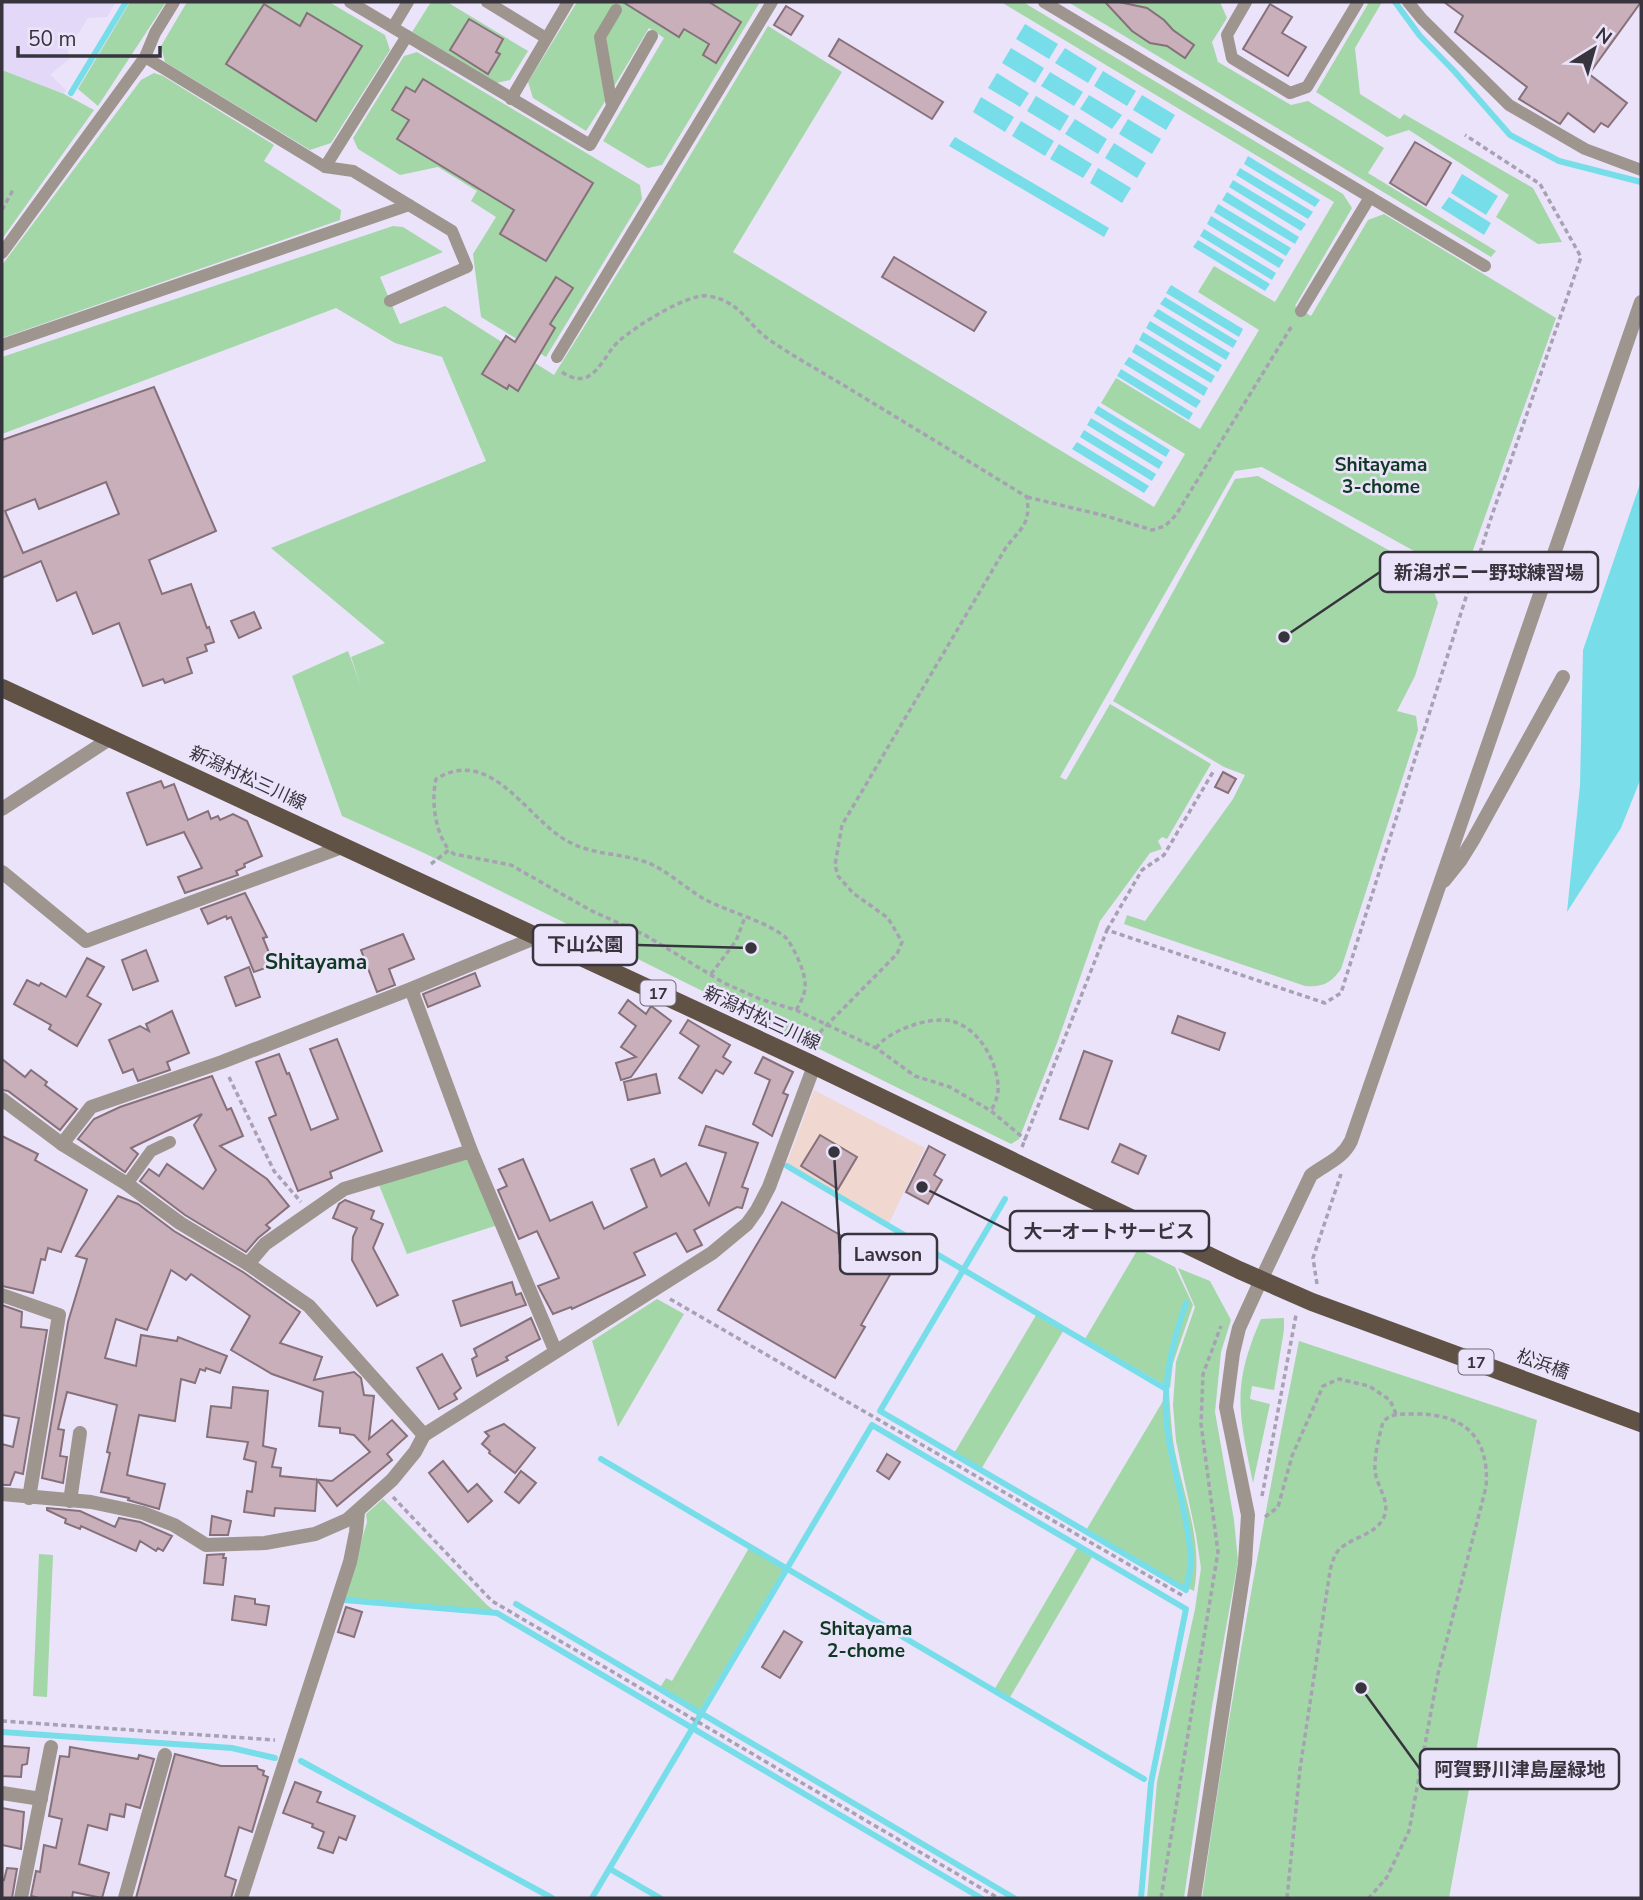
<svg xmlns="http://www.w3.org/2000/svg" width="1643" height="1900" font-family="'Nunito Sans','Noto Sans JP',sans-serif">
<rect width="100%" height="100%" fill="#ebe3fa"/>
<path fill="#f0d7cf" d="M814 1090 925 1148 889 1223 787 1163Z"/>
<path fill="#e3d8f7" d="M2 2H116L107 17 88 18 68 49 69 59 50 75 66 90 64 94 2 70Z"/>
<g fill="#a3d7a8">
<path d="M130 2H166L98 106 78 89Z"/>
<path d="M187 2H329L385 35 390 50 331 143 310 150 165 62 161 46Z"/>
<path d="M431 2H447L528 51 510 80 496 83 412 32Z"/>
<path d="M577 2H760L662 165 648 168 603 141 664 38 649 28 613 88 595 37 606 100 586 131 533 98 528 82Z"/>
<path d="M1001 2H1023L1343 194 1352 208 1295 306 1311 316 1368 220 1384 214 1556 318 1463 578 1262 467 1235 471 1060 777 1066 780 1110 704 1211 764 1167 839 1162 837 1158 841 1162 849 1150 853 1100 921 1057 1043 1019 1139 1011 1144 424 853 342 816 292 676 348 651 361 686 351 657 385 643 271 548 486 461 442 357 395 343 336 308 2 434V357L393 226 403 227 443 252 380 277 400 324 445 306 554 375 659 207 768 26 842 72 733 252 1154 507 1185 454 1101 403 1116 378 1200 429 1259 330 1198 292 1214 266 1275 302 1334 202Z"/>
<path d="M1068 2H1220L1227 18 1212 42 1218 62 1291 105 1308 101 1384 148 1368 173 1496 251 1491 257Z"/>
<path d="M1365 2H1382L1355 48 1360 94 1400 119 1404 114 1533 188 1562 242 1538 244 1496 217 1509 195 1409 130 1387 137 1316 92 1368 4Z"/>
<path d="M417 52 640 185 642 199 546 357 481 317 473 254 496 217 471 201 477 191 438 167 400 175 358 149 353 138 404 56Z"/>
<path d="M2 70 64 94 94 110 2 239Z"/>
<path d="M154 73 163 76 274 145 264 161 341 210 340 220 2 338V265L141 80Z"/>
<path d="M1258 476 1427 572 1438 603 1415 676 1397 711 1416 716 1418 730 1341 969C1330 984 1323 987 1305 986L1124 924 1127 915 1145 921 1233 799 1245 775 1224 767 1113 701 1235 479Z"/>
<path d="M469 1156 498 1225 407 1254 379 1185Z"/>
<path d="M1138 1249 1175 1267 1193 1305 1173 1363 1170 1388 1085 1339Z"/>
<path d="M1178 1268 1210 1281 1231 1320 1221 1352 1215 1412 1234 1520 1238 1561 1212 1706 1184 1898H1147L1157 1782 1195 1609 1201 1568 1196 1535 1176 1441 1173 1405 1176 1362 1195 1307Z"/>
<path d="M657 1299 684 1314 618 1427 592 1341Z"/>
<path d="M1038 1312 1065 1328 980 1471 953 1455Z"/>
<path d="M1284 1318V1330L1274 1390 1252 1386 1250 1399 1270 1404 1253 1483C1239 1413 1231 1387 1261 1319Z"/>
<path d="M1299 1341 1537 1420 1449 1898H1202C1228 1711 1262 1526 1299 1341Z"/>
<path d="M1169 1391C1170 1407 1171 1424 1173 1440 1181 1492 1204 1537 1194 1591L1149 1570 1085 1532Z"/>
<path d="M383 1499 487 1605 497 1613 344 1600 367 1522 366 1514Z"/>
<path d="M749 1548 784 1569 697 1715 658 1691 666 1678 672 1681Z"/>
<path d="M1077 1548 1092 1557 1009 1699 994 1690Z"/>
<path d="M39 1554 53 1555 47 1697 33 1696Z"/>
</g>
<g fill="#77dee9">
<path d="M1025 24 1058 44 1049 59 1016 39Z"/>
<path d="M1011 48 1044 68 1035 83 1002 63Z"/>
<path d="M1065 48 1097 68 1088 83 1055 63Z"/>
<path d="M1103 71 1136 91 1127 106 1094 86Z"/>
<path d="M1050 72 1083 92 1074 106 1041 86Z"/>
<path d="M997 73 1029 93 1020 107 988 88Z"/>
<path d="M1089 95 1122 115 1112 129 1080 109Z"/>
<path d="M1142 95 1175 115 1166 130 1133 110Z"/>
<path d="M1036 96 1069 116 1060 131 1027 111Z"/>
<path d="M981 97 1014 117 1005 132 973 112Z"/>
<path d="M1075 119 1107 139 1098 154 1065 134Z"/>
<path d="M1128 119 1161 139 1152 154 1119 134Z"/>
<path d="M1021 121 1054 141 1045 156 1012 136Z"/>
<path d="M955 137 1109 228 1104 237 949 146Z"/>
<path d="M1114 143 1146 163 1137 178 1105 158Z"/>
<path d="M1059 144 1092 164 1083 178 1050 159Z"/>
<path d="M1248 156 1320 200 1315 207 1244 164Z"/>
<path d="M1098 168 1131 188 1122 203 1090 183Z"/>
<path d="M1240 168 1313 212 1308 219 1236 175Z"/>
<path d="M1462 174 1498 196 1486 215 1451 193Z"/>
<path d="M1233 180 1306 224 1301 231 1229 187Z"/>
<path d="M1227 192 1299 237 1295 244 1222 200Z"/>
<path d="M1449 197 1491 223 1484 235 1441 208Z"/>
<path d="M1218 204 1291 248 1286 256 1214 212Z"/>
<path d="M1211 216 1284 260 1279 268 1207 224Z"/>
<path d="M1204 229 1276 273 1272 280 1200 236Z"/>
<path d="M1198 240 1270 284 1265 291 1193 247Z"/>
<path d="M1171 285 1243 329 1239 337 1166 293Z"/>
<path d="M1165 297 1237 341 1233 348 1160 304Z"/>
<path d="M1158 309 1230 353 1226 360 1153 316Z"/>
<path d="M1150 321 1222 365 1218 372 1146 328Z"/>
<path d="M1143 332 1215 376 1211 383 1139 340Z"/>
<path d="M1136 344 1208 388 1204 396 1132 352Z"/>
<path d="M1129 357 1201 401 1196 408 1124 364Z"/>
<path d="M1121 369 1193 413 1189 420 1117 376Z"/>
<path d="M1098 406 1170 450 1166 457 1094 413Z"/>
<path d="M1091 418 1163 462 1159 469 1087 425Z"/>
<path d="M1084 430 1156 474 1152 481 1080 437Z"/>
<path d="M1077 442 1149 486 1144 493 1072 449Z"/>
<path d="M1641 481V778L1621 828 1567 912 1580 785 1583 650Z"/>
</g>
<g fill="none" stroke-linecap="round" stroke-linejoin="round">
<g stroke="#77dee9" stroke-width="6">
<path d="M1395 2 1420 36 1455 72 1510 135 1559 161 1641 182"/>
<path d="M71 93 126 2"/>
<path d="M787 1166 1166 1389"/>
<path d="M1005 1199 880 1411 1186 1590C1188 1580 1191 1569 1191 1558 1188 1519 1176 1480 1169 1441 1160 1392 1170 1349 1186 1303"/>
<path d="M601 1459 1144 1779"/>
<path d="M344 1600 497 1613 981 1898"/>
<path d="M516 1604 1014 1898"/>
<path d="M2 1732 232 1748 275 1758"/>
<path d="M301 1761 552 1898"/>
<path d="M610 1869 660 1898"/>
<path d="M592 1898 872 1425 1186 1609 1151 1783 1141 1898"/>
</g>
</g>
<g fill="#c8afba" stroke="#86707a" stroke-width="2" fill-rule="evenodd">
<path d="M623 2H709L741 22 716 63 703 55 709 44 684 29 679 37Z"/>
<path d="M1105 2H1119L1147 8 1164 20 1173 30 1194 45 1185 58 1167 46 1150 43 1132 31Z"/>
<path d="M1444 2H1641L1589 74 1627 103 1608 127 1601 123 1594 132 1568 113 1560 124 1519 99 1527 87 1455 32 1463 16Z"/>
<path d="M264 4 300 26 307 13 362 46 316 121 226 64Z"/>
<path d="M1270 4 1292 17 1282 33 1306 47 1288 76 1243 49Z"/>
<path d="M786 6 803 16 791 35 774 25Z"/>
<path d="M469 19 503 39 496 52 500 54 488 74 450 50Z"/>
<path d="M839 39 943 102 932 119 829 56Z"/>
<path d="M423 79 593 183 546 261 500 234 514 210 397 139 409 120 392 110 406 87 415 92Z"/>
<path d="M1415 142 1451 163 1426 205 1390 183Z"/>
<path d="M894 257 986 312 974 331 882 277Z"/>
<path d="M556 277 573 288 550 324 555 328 518 391 509 385 507 389 482 374 506 336 515 342Z"/>
<path d="M154 387 216 531 149 560 162 594 191 584 207 628 209 627 214 642 205 645 207 651 187 658 192 673 165 683 163 679 143 686 119 623 93 634 76 592 57 601 41 561 2 578V440ZM106 482 119 514 23 553 5 511 35 499 39 509Z"/>
<path d="M254 612 261 628 239 638 231 621Z"/>
<path d="M1223 772 1236 779 1228 793 1215 787Z"/>
<path d="M161 781 164 788 174 784 188 820 208 811 211 819 218 816 220 820 233 814 247 821 262 856 244 864 245 867 236 871 238 875 185 893 178 877 202 868 184 832 147 845 127 793Z"/>
<path d="M245 893 267 937 263 938 274 965 254 972 231 917 227 919 226 916 208 924 201 909Z"/>
<path d="M403 934 414 959 389 969 395 985 377 992 361 950Z"/>
<path d="M146 950 158 981 133 990 122 960Z"/>
<path d="M87 958 104 967 87 996 101 1004 77 1046 49 1029 51 1025 14 1004 27 980 39 986 41 983 66 997Z"/>
<path d="M249 967 260 997 236 1006 225 977Z"/>
<path d="M475 973 480 986 428 1007 423 994Z"/>
<path d="M628 1000 646 1014 651 1006 671 1021 631 1077 621 1080 616 1063 636 1057 621 1047 636 1026 619 1013Z"/>
<path d="M172 1011 189 1053 167 1062 170 1070 138 1081 133 1069 123 1073 109 1040 140 1026 149 1031 146 1024Z"/>
<path d="M1178 1016 1225 1033 1219 1050 1172 1033Z"/>
<path d="M688 1020 730 1045 723 1057 731 1062 723 1074 716 1070 702 1093 679 1078 699 1046 680 1033Z"/>
<path d="M337 1039 382 1151 330 1172 332 1178 298 1191 269 1118 276 1115 256 1062 279 1054 287 1074 289 1073 311 1130 338 1119 310 1049Z"/>
<path d="M1084 1051 1112 1061 1088 1129 1060 1119Z"/>
<path d="M763 1057 793 1072 783 1093 788 1095 772 1136 753 1124 770 1080 755 1073Z"/>
<path d="M2 1059 25 1077 31 1070 47 1082 45 1085 77 1109 60 1130 8 1091 2 1090Z"/>
<path d="M656 1074 660 1093 628 1100 624 1082Z"/>
<path d="M212 1076 227 1110 231 1108 243 1136 220 1146 267 1179 289 1206 266 1225 270 1228 268 1230 258 1238 246 1252 185 1215 140 1181 149 1169 159 1176 167 1164 203 1189 216 1170 194 1125 202 1114 131 1148 138 1154 125 1172 78 1139 94 1119 120 1107Z"/>
<path d="M706 1126 758 1143 742 1187 748 1189 742 1208 737 1207 694 1230 702 1245 687 1252 676 1233 634 1253 645 1275 572 1309 571 1307 553 1314 538 1286 559 1278 537 1231 519 1239 498 1190 507 1186 499 1169 523 1159 550 1221 592 1202 604 1229 647 1207 631 1169 654 1159 661 1176 686 1163 709 1205 726 1153 699 1145Z"/>
<path d="M820 1135 857 1157 838 1189 801 1166Z"/>
<path d="M2 1136 38 1154 35 1160 87 1190 61 1252 48 1248 45 1260 41 1259 33 1293 2 1286Z"/>
<path d="M1120 1144 1146 1156 1138 1174 1112 1162Z"/>
<path d="M929 1146 945 1155 934 1175 942 1180 928 1204 906 1192Z"/>
<path d="M118 1196 138 1204 174 1231 243 1272 300 1312 280 1343 322 1357 314 1380 354 1372 361 1378 364 1395 374 1396 369 1439 392 1420 407 1436 387 1454 392 1460 337 1506 317 1480 315 1511 275 1508 274 1516 244 1512 247 1491 252 1492 256 1462 244 1459 248 1442 207 1437 211 1406 231 1408 233 1387 268 1391 263 1446 276 1449 272 1467 281 1468 280 1476 332 1481 370 1452 354 1435 340 1433V1428L319 1426 323 1392 272 1374 231 1350 250 1316 191 1274 186 1280 171 1270 147 1330 116 1319 105 1358 136 1366 141 1335 177 1341 178 1337 227 1356 220 1373 206 1368 205 1371 200 1369 195 1383 181 1379 175 1421 139 1415 127 1475 165 1484 159 1509 128 1500 129 1498 101 1492 110 1453 107 1452 117 1405 67 1392 58 1429 64 1430 60 1456 67 1457 63 1483 42 1478 68 1322 87 1259 76 1256Z"/>
<path d="M345 1200 374 1211 371 1219 383 1224 373 1248 398 1295 377 1306 352 1260 353 1237 357 1228 333 1218 339 1204Z"/>
<path d="M782 1202 895 1266 861 1325 865 1327 835 1378 718 1310Z"/>
<path d="M512 1282 516 1295 521 1293 526 1305 461 1326 453 1301Z"/>
<path d="M2 1305 22 1312 21 1327 47 1330 23 1474 15 1472 10 1485H2V1444L13 1447 19 1418 2 1415Z"/>
<path d="M531 1318 540 1339 506 1357 508 1360 477 1376 472 1359 477 1356 474 1349Z"/>
<path d="M442 1354 461 1388 454 1394 457 1399 439 1409 417 1368Z"/>
<path d="M504 1424 535 1448 515 1473 489 1453 490 1451 482 1444 489 1436 485 1432Z"/>
<path d="M887 1454 900 1462 889 1479 877 1471Z"/>
<path d="M443 1461 468 1492 477 1484 492 1501 468 1522 429 1473Z"/>
<path d="M521 1471 536 1483 519 1503 505 1492Z"/>
<path d="M47 1508 80 1511 115 1527 119 1518 140 1522 172 1536 163 1551 158 1548 156 1551 140 1541 136 1551 81 1526 80 1529 65 1523 66 1519 47 1510Z"/>
<path d="M212 1516 231 1521 228 1535H210Z"/>
<path d="M224 1554 223 1558H226L223 1585 204 1583 207 1555Z"/>
<path d="M235 1596 255 1599V1604L269 1606 266 1625 232 1620Z"/>
<path d="M346 1607 362 1612 354 1637 338 1632Z"/>
<path d="M784 1631 802 1642 780 1678 762 1667Z"/>
<path d="M2 1746 29 1748 27 1764 22 1765 21 1777 2 1776Z"/>
<path d="M70 1747 138 1759 139 1755 154 1759 140 1808 126 1804 124 1817 110 1814 107 1830 88 1825 79 1864 109 1873 102 1898 73 1892 72 1898H39L31 1896 36 1871 40 1872 44 1845 56 1848 62 1819 49 1816 60 1756 69 1757Z"/>
<path d="M175 1754 221 1766H257L258 1769 264 1771 263 1775 268 1777 252 1832 239 1827 225 1876 236 1880 231 1898H136Z"/>
<path d="M295 1782 321 1792 317 1802 355 1816 346 1840 339 1837 333 1853 318 1848 324 1832 312 1827 313 1824 283 1813Z"/>
<path d="M2 1808 24 1812 21 1849 2 1845Z"/>
<path d="M7 1868 17 1869 12 1898H2V1879L4 1880Z"/>
</g>
<g fill="none" stroke-linecap="round" stroke-linejoin="round">
<g stroke="#a7a1b3" stroke-width="3.5" stroke-dasharray="5 3.5" stroke-linecap="butt">
<path d="M2 210 14 188"/>
<path d="M562 372C594 394 603 354 619 341 635 327 687 293 708 296 741 301 746 324 771 341 799 360 829 376 858 394 914 428 970 462 1027 497 1031 526 1020 528 1005 549L842 825 835 865 838 876 853 893 888 918 902 942 897 954 821 1031 814 1048"/>
<path d="M1027 497 1106 516 1152 530 1165 526 1176 515 1293 324"/>
<path d="M431 864 449 850C435 832 431 801 436 779 492 745 526 819 569 842 594 855 620 853 646 862 662 867 687 889 704 899 726 911 769 922 786 938 792 945 798 958 801 966 808 985 806 994 796 1010L760 999 724 983 645 935 590 910 511 865 454 854 449 850"/>
<path d="M1107 930 1142 870 1164 855 1213 772"/>
<path d="M711 974 736 941 745 917"/>
<path d="M796 1010 876 1048 915 1076 950 1087 991 1111 1026 1140"/>
<path d="M876 1048C889 1030 930 1016 951 1021 979 1027 999 1064 998 1090 998 1097 994 1105 991 1111"/>
<path d="M229 1077 274 1171 301 1202"/>
<path d="M1022 1147 1107 930 1325 1003 1341 993 1491 518 1581 257 1540 184 1465 135"/>
<path d="M1317 1284 1313 1258 1341 1174"/>
<path d="M670 1299 1185 1597"/>
<path d="M1262 1496 1296 1315"/>
<path d="M393 1497 492 1601 998 1898"/>
<path d="M1265 1517 1278 1507 1292 1456 1323 1386 1339 1379 1369 1386 1390 1400 1396 1414"/>
<path d="M2 1721 275 1740"/>
<path d="M1161 1898 1218 1552 1201 1424 1203 1374 1221 1326"/>
<path d="M1287 1898 1300 1769 1330 1571C1331 1566 1333 1560 1335 1555 1346 1537 1372 1538 1383 1519 1392 1502 1377 1488 1375 1471 1374 1456 1379 1437 1383 1422 1391 1413 1401 1414 1413 1414 1463 1413 1490 1436 1486 1487L1438 1674 1409 1831 1387 1877 1369 1898"/>
</g>
<g stroke="#9e958e" stroke-width="12">
<path d="M350 2 590 145 652 36"/>
<path d="M487 2 546 38"/>
<path d="M1044 2 1485 266"/>
<path d="M1246 2 1227 35 1232 58 1290 93 1307 87 1358 2"/>
<path d="M1408 2 1422 19 1509 105 1585 149 1641 170"/>
<path d="M393 27 408 2"/>
<path d="M145 57 325 167 353 171 409 205"/>
<path d="M511 99 568 2"/>
<path d="M612 106 600 37 616 10"/>
<path d="M325 167 407 36"/>
<path d="M2 253 145 57 155 33 174 2"/>
<path d="M1301 311 1370 197"/>
<path d="M2 345 409 205 452 231 467 267 390 301"/>
<path d="M557 357 772 2"/>
<path d="M127 1184 151 1151 170 1142"/>
</g>
<g stroke="#9e958e" stroke-width="14">
<path d="M2 809 111 738"/>
<path d="M2 872 86 941 345 846"/>
<path d="M1444 881 1460 861 1473 840 1563 677"/>
<path d="M411 989 471 1151 555 1350"/>
<path d="M2 1099 62 1144 127 1184 180 1223 248 1264 309 1306 424 1435"/>
<path d="M62 1144 91 1107 222 1062 411 989 537 937"/>
<path d="M248 1264 265 1244 344 1189 471 1151"/>
<path d="M1261 1280 1311 1175C1327 1163 1342 1159 1351 1141L1641 302"/>
<path d="M2 1295 59 1315 29 1498"/>
<path d="M2 1494 91 1502 143 1513 174 1525 206 1545 265 1543 315 1534 347 1520 392 1480 415 1452 424 1435 712 1253 747 1224 757 1210 769 1187 814 1066"/>
<path d="M70 1501 80 1433"/>
<path d="M2 1793 41 1799"/>
<path d="M21 1898 51 1747"/>
<path d="M125 1898 165 1755"/>
<path d="M241 1898 350 1562 356 1532 358 1512"/>
</g>
<path stroke="#9e958e" stroke-width="14" d="M1194 1898 1245 1563 1248 1515 1226 1407 1233 1353 1239 1328 1261 1280"/>
<path stroke="#615246" stroke-width="18" d="M2 688 807 1062 1239 1270 1312 1302 1641 1423"/>
</g>
<g text-anchor="middle" stroke-width="5" stroke-linejoin="round" paint-order="stroke">
<g fill="#ebe3fa" stroke="#6d6876" stroke-width="2">
<rect x="640.5" y="980.5" width="35" height="25" rx="5"/>
<rect x="1458.5" y="1349.5" width="35" height="25" rx="5"/>
</g>
<g font-size="16" font-weight="bold" fill="#37343d">
<text x="658" y="999">17</text>
<text x="1476" y="1368">17</text>
</g>
<g font-size="18" fill="#37343d" stroke="#ebe3fa">
<text transform="translate(248 778) rotate(25)" y="6">新潟村松三川線</text>
<text transform="translate(762 1018) rotate(25)" y="6">新潟村松三川線</text>
<text transform="translate(1543 1364) rotate(20)" y="6">松浜橋</text>
</g>
<g font-size="19" font-weight="bold" fill="#103924" stroke="#ebe3fa">
<text x="1381" y="471">Shitayama<tspan x="1381" dy="22">3-chome</tspan></text>
<text x="866" y="1635">Shitayama<tspan x="866" dy="22">2-chome</tspan></text>
</g>
<g font-size="21" font-weight="bold" fill="#103924" stroke="#ebe3fa">
<text x="316" y="969">Shitayama</text>
</g>
</g>
<path fill="none" stroke="#37343d" stroke-width="2.5" d="M1284 637L1380 572M751 948L637 945M922 1187L1010 1231M834 1152L840 1254M1361 1688L1420 1769"/>
<g fill="#37343d" stroke="#ebe3fa" stroke-width="2.5">
<circle cx="1284" cy="637" r="7"/>
<circle cx="751" cy="948" r="7"/>
<circle cx="922" cy="1187" r="7"/>
<circle cx="834" cy="1152" r="7"/>
<circle cx="1361" cy="1688" r="7"/>
</g>
<g fill="#ebe3fa" stroke="#37343d" stroke-width="2.5">
<rect x="1380" y="552" width="218" height="40" rx="7"/>
<rect x="533" y="925" width="104" height="40" rx="7"/>
<rect x="1010" y="1211" width="199" height="40" rx="7"/>
<rect x="840" y="1234" width="97" height="40" rx="7"/>
<rect x="1420" y="1749" width="199" height="40" rx="7"/>
</g>
<g font-size="19" text-anchor="middle" font-weight="bold" fill="#37343d">
<text x="1489" y="579">新潟ポニー野球練習場</text>
<text x="585" y="951">下山公園</text>
<text x="1109" y="1238">大一オートサービス</text>
<text x="888" y="1261">Lawson</text>
<text x="1520" y="1776">阿賀野川津島屋緑地</text>
</g>
<rect width="1643" height="1900" fill="none" stroke="#37343d" stroke-width="7"/>
<g transform="translate(1594 49) rotate(37)" stroke="#ebe3fa" stroke-width="5" paint-order="stroke">
<path d="M0-5L12 26L0 18L-12 26Z" fill="#37343d"/>
<text y="-10" font-size="19" font-weight="bold" text-anchor="middle" fill="#37343d">N</text>
</g>
<path d="M18 46v10h142v-10" fill="none" stroke="#37343d" stroke-width="3.5"/>
<text x="28" y="46" font-size="21" fill="#37343d" stroke="#ebe3fa" stroke-width="5" paint-order="stroke">50 m</text>
</svg>
